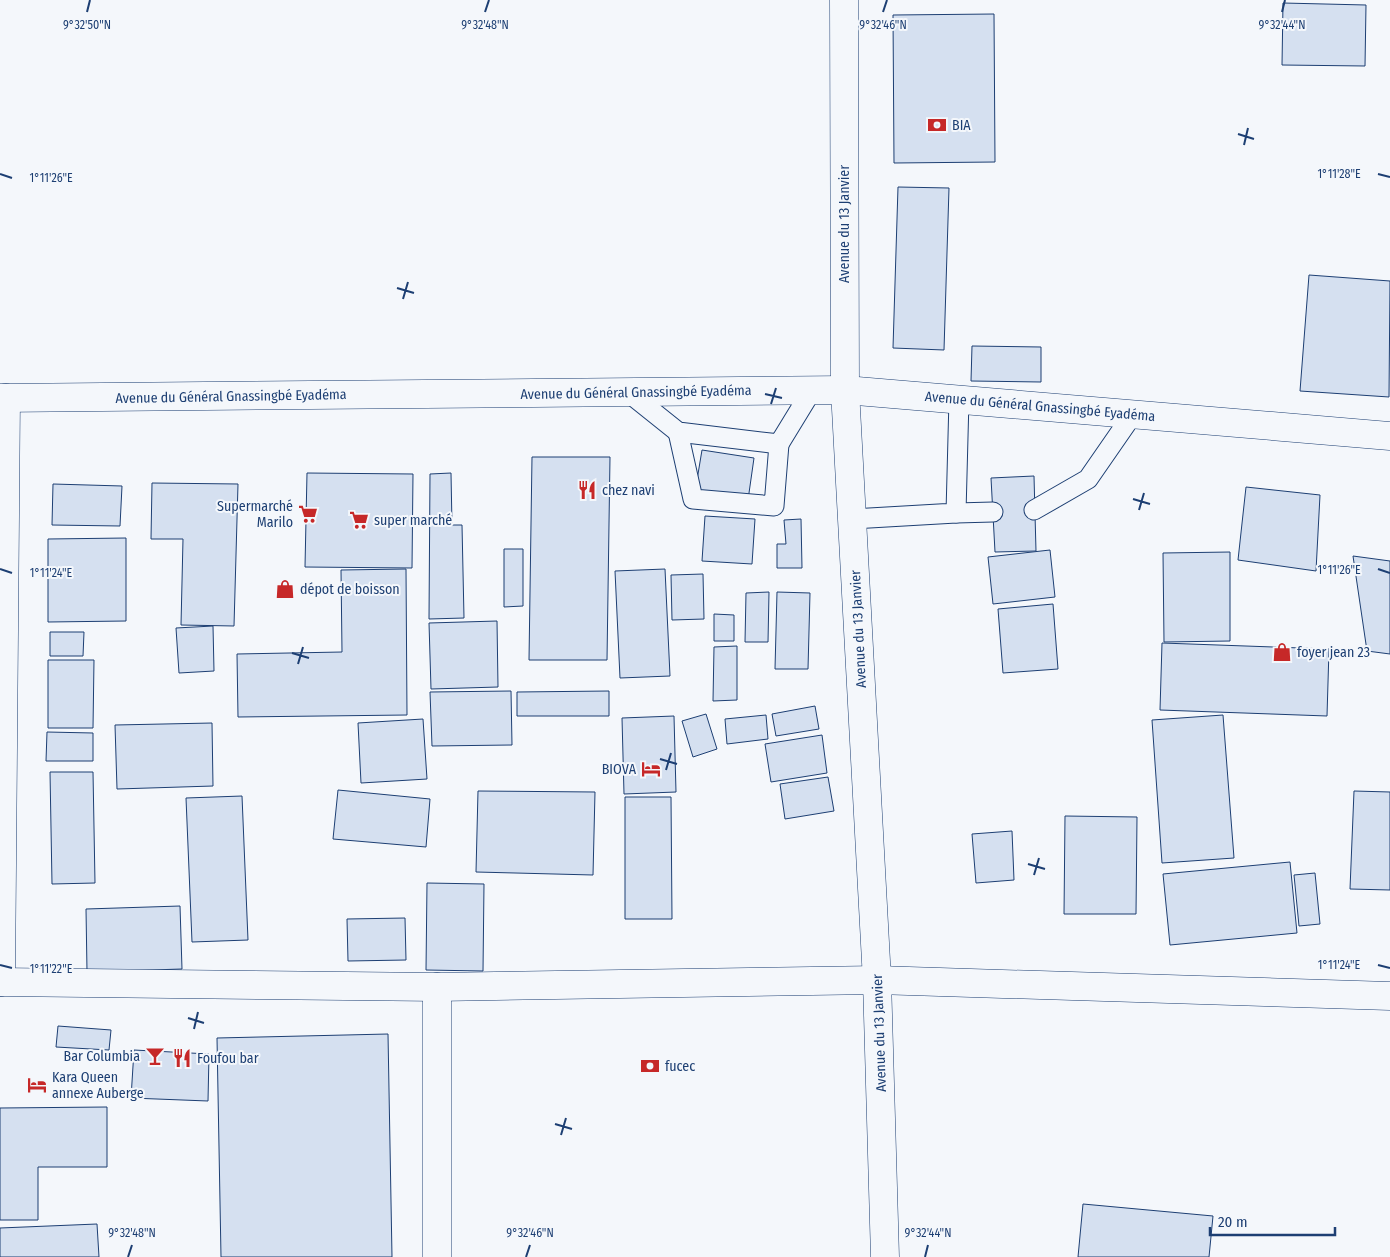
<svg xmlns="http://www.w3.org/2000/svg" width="1390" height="1257" font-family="'Fira Sans Condensed',sans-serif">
<rect width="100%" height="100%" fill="#f4f7fb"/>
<g fill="#d5e0f0" stroke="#1d3f73">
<path d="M1283 3 1366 5 1365 66 1282 65Z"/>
<path d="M994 14 995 162 894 163 893 15Z"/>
<path d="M898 187 949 188 944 350 893 348Z"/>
<path d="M1309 275 1390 281 1389 397 1300 391Z"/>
<path d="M972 346 1041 347V382L971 381Z"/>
<path d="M702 450 754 458 748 500 695 492Z"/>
<path d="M532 457H610L607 660H529Z"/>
<path d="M307 473 413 474 412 568 305 567Z"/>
<path d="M451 473 452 525H462L464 618 429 619 430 474Z"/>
<path d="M1034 476 1036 551 995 552 991 478Z"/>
<path d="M152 483 238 484 234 626 181 625 183 539H151Z"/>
<path d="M53 484 122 486 120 526 52 525Z"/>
<path d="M1246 487 1320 495 1316 571 1238 560Z"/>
<path d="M705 516 755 519 752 564 702 561Z"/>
<path d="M801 519 802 568H777V544H786L784 520Z"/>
<path d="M126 538V621L48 622V539Z"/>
<path d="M504 549H523V606L504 607Z"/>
<path d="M1050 550 1055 597 993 604 988 557Z"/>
<path d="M1230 552V641L1164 642 1163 553Z"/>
<path d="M1353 556 1390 561V654L1367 651Z"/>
<path d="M406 569 407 715 238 717 237 654 342 652 341 570Z"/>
<path d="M665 569 670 676 620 678 615 571Z"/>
<path d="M703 574 704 619 672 620 671 575Z"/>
<path d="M769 592 768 642H745L746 593Z"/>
<path d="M777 592 810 593 808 669H775Z"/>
<path d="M1053 604 1058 669 1003 673 998 609Z"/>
<path d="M714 614 734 615V641H714Z"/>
<path d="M497 621 498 687 431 689 429 623Z"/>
<path d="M213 626 214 671 179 673 176 628Z"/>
<path d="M50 632H84L83 656H50Z"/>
<path d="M1162 643 1329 649 1327 716 1160 710Z"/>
<path d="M737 646V700L713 701 714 647Z"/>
<path d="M48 660H94L93 728H48Z"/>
<path d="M511 691 512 745 432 746 430 692Z"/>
<path d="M609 691V716H517V692Z"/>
<path d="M815 706 819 729 776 736 772 714Z"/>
<path d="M706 714 717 749 693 757 682 721Z"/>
<path d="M766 715 768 739 727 744 725 719Z"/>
<path d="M1223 715 1234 858 1162 863 1152 720Z"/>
<path d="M674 716 676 792 624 794 622 718Z"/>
<path d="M423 719 427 779 361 783 358 723Z"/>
<path d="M212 723 213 786 117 789 115 725Z"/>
<path d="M47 732 93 733V761H46Z"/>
<path d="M822 735 827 773 771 782 765 744Z"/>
<path d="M50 772H93L95 883 52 884Z"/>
<path d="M828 777 834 811 785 819 780 784Z"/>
<path d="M338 790 430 799 426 847 333 839Z"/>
<path d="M478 791 595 792 593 875 476 872Z"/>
<path d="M1354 791 1390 792V890L1350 889Z"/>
<path d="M242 796 248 940 192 942 186 798Z"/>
<path d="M625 797H671L672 919H625Z"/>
<path d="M1065 816 1137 817 1136 914H1064Z"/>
<path d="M1012 831 1014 880 976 883 972 834Z"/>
<path d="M1290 862 1297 933 1170 945 1163 874Z"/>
<path d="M1315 873 1320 924 1299 926 1294 875Z"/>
<path d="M427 883 484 884 483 971 426 970Z"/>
<path d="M180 906 182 969 87 972 86 909Z"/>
<path d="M405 918 406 960 348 961 347 919Z"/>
<path d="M58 1026 111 1030 109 1050 56 1047Z"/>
<path d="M388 1034 392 1257H221L217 1038Z"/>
<path d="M134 1050 209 1054 208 1101 131 1098Z"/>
<path d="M107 1107V1167H38V1220H0V1108Z"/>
<path d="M1083 1204 1213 1216 1209 1257H1078Z"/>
<path d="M97 1224 99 1257H0V1228Z"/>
</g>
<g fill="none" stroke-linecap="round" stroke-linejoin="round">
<g stroke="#1d3f73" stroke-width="21">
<g id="lane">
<path d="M628 392 678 432 779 444 812 390"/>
<path d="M678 432 693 499 774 506 779 444"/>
<path d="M1034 510 1088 479 1133 414"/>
<path d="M956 513 993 512"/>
<path d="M852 519 956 513 959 399"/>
</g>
</g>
<g stroke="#1d3f73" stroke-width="29">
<g id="street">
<path d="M845 390 877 980 885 1257"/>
<path d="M0 982 437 987 877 980 1390 996"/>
<path d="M1 982 6 398"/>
<path d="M437 987V1257"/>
</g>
</g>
<g stroke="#1d3f73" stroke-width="29">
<g id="secondary">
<path d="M844 0 845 390"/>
<path d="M0 398 845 390 1390 436"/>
</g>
</g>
<use href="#lane" stroke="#f4f7fb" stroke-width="19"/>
<use href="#street" stroke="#f4f7fb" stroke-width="28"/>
<use href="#secondary" stroke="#f4f7fb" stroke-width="28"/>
</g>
<path fill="none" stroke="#1d3f73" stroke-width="2" d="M87 12 90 0M485 12 489 0M883 12 887 0M1282 12 1285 0M1238 134 1254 139M1244 145 1248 128M0 174 12 178M1378 174 1390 177M397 288 414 293M403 299 408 282M765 394 782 398M771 404 776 388M1133 499 1150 504M1139 510 1144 493M0 569 12 573M1378 569 1390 573M292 653 309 658M298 664 303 647M660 759 677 764M666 770 671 753M1028 864 1045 869M1034 875 1039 858M0 965 12 968M1378 965 1390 968M188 1018 204 1023M194 1029 198 1012M555 1124 572 1129M561 1135 566 1118M128 1257 132 1245M526 1257 530 1245M925 1257 928 1245"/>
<defs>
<g id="bank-bare" transform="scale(1.5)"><path d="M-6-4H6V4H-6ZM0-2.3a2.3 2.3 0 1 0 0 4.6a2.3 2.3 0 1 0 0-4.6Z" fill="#c62828" stroke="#f4f7fb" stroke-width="2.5" paint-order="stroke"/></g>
<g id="restaurant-bare" transform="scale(1.5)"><path d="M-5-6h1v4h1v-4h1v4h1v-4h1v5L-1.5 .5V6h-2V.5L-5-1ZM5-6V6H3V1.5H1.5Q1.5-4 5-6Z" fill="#c62828" stroke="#f4f7fb" stroke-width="2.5" paint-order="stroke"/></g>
<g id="supermarket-bare" transform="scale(1.5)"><path d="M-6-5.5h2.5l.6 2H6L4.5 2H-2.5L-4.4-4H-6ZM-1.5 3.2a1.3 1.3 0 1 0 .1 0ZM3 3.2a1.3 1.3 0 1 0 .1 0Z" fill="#c62828" stroke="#f4f7fb" stroke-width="2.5" paint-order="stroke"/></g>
<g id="shop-bare" transform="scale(1.5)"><path d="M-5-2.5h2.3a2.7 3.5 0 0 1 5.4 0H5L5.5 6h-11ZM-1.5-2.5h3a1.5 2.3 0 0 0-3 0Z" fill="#c62828" stroke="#f4f7fb" stroke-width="2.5" paint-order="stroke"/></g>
<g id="hotel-bare" transform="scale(1.5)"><path d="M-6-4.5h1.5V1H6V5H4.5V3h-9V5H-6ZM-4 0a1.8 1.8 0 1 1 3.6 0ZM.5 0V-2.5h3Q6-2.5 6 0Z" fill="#c62828" stroke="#f4f7fb" stroke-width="2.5" paint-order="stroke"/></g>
<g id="bar-bare" transform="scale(1.5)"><path d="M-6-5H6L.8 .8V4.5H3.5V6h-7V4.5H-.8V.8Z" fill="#c62828" stroke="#f4f7fb" stroke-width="2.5" paint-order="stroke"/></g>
</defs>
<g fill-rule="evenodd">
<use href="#bank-bare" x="937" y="125"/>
<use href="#restaurant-bare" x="587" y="490"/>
<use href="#supermarket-bare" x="308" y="514"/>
<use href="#supermarket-bare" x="359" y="520"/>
<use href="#shop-bare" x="285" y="589"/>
<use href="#shop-bare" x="1282" y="652"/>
<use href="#hotel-bare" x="651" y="769"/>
<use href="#bar-bare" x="155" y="1056"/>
<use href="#restaurant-bare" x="182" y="1058"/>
<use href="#bank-bare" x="650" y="1066"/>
<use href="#hotel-bare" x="37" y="1085"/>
</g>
<g text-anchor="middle" stroke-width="4" stroke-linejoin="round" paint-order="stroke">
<g font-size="14" fill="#1d3f73" stroke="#f4f7fb" text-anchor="start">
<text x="952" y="130">BIA</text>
<text x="602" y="495">chez navi</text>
<text x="293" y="511" text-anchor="end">Supermarché<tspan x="293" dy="16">Marilo</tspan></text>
<text x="374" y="525">super marché</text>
<text x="300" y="594">dépot de boisson</text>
<text x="1297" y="657">foyer jean 23</text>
<text x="636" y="774" text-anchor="end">BIOVA</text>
<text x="140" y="1061" text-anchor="end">Bar Columbia</text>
<text x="197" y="1063">Foufou bar</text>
<text x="665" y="1071">fucec</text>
<text x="52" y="1082">Kara Queen<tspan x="52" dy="16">annexe Auberge</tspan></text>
</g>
<g font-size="14" fill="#1d3f73" stroke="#f4f7fb">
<text transform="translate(844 224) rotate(-90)" y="5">Avenue du 13 Janvier</text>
<text transform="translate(636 392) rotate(-1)" y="5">Avenue du Général Gnassingbé Eyadéma</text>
<text transform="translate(231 396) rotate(-1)" y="5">Avenue du Général Gnassingbé Eyadéma</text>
<text transform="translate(1040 406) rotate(5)" y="5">Avenue du Général Gnassingbé Eyadéma</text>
<text transform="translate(858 629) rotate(-93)" y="5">Avenue du 13 Janvier</text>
<text transform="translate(879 1033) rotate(-92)" y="5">Avenue du 13 Janvier</text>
</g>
</g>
<g font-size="12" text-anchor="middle" fill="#1d3f73" stroke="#f4f7fb" stroke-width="4" stroke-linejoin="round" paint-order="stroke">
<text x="87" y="29">9°32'50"N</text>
<text x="485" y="29">9°32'48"N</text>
<text x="883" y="29">9°32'46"N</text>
<text x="1282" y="29">9°32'44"N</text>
<text x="1339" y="178">1°11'28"E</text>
<text x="51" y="182">1°11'26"E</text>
<text x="1339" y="574">1°11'26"E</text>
<text x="51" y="577">1°11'24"E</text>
<text x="1339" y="969">1°11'24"E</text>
<text x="51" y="973">1°11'22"E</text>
<text x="132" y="1237">9°32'48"N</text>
<text x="530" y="1237">9°32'46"N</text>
<text x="928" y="1237">9°32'44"N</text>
</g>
<path d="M1210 1227v8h125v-8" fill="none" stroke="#1d3f73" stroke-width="2.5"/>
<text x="1218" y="1227" font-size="15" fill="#1d3f73" stroke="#f4f7fb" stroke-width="4" paint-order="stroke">20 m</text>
</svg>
